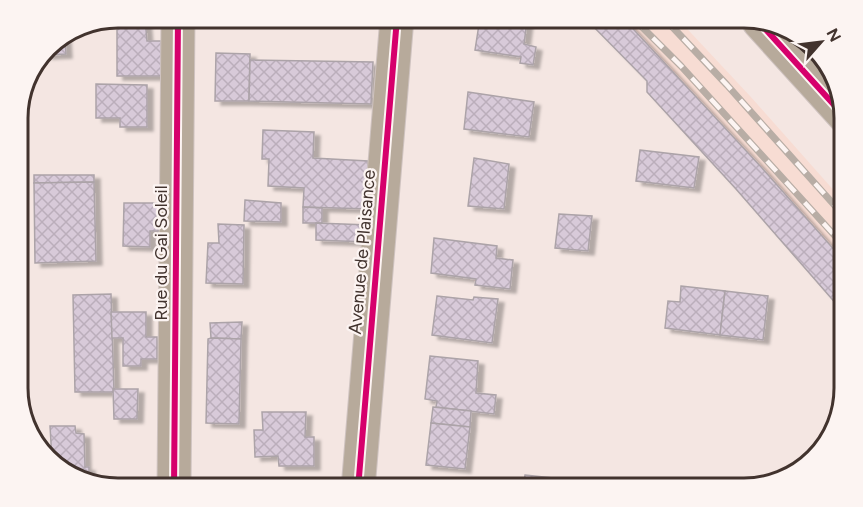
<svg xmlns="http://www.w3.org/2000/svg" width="863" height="507" font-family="Figtree,sans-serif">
<defs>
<pattern id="building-cross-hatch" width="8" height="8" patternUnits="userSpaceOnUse" patternTransform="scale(1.5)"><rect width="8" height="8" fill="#d8cad9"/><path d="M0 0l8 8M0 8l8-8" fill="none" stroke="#bbaebb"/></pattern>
<filter id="shadow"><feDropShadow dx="6" dy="4" stdDeviation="1.5" flood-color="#0004"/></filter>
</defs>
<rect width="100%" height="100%" fill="#f4e6e2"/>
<path fill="#f7dcd3" d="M623 18H677L750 96 845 203V262L762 168Z"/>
<g fill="url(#building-cross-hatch)" stroke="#aca3a8" stroke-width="1.5" filter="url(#shadow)">
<path d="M119 18H145L147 41H161V76H117V30L119 29Z"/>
<path d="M480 18H511L527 21 524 44 536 47 533 65 520 63 521 57 475 50Z"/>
<path d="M585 18H623L762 168 845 262V314L736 189 647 92V81Z"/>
<path d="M65 38 66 54 46 55 52 43Z"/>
<path d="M216 53 250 54 249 101H215Z"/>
<path d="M250 60 373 62 371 104 249 101Z"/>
<path d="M96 84 147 85V127H120V118H96Z"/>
<path d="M468 92 534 102 529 137 464 129Z"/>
<path d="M263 130 314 132 313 158 368 161 367 183 370 209 303 207 304 188 268 186 269 159H262Z"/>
<path d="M640 150 699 157 694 188 636 181Z"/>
<path d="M474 158 509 164 504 209 468 206Z"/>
<path d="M34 175H94V182L34 183Z"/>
<path d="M94 182 96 261 35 263 34 183Z"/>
<path d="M245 200 281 203V222L244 221Z"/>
<path d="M124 203H159V231H150V247L123 246Z"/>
<path d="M303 207 322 208V223H303Z"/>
<path d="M559 214 592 216 588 251 555 248Z"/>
<path d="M316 223 369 225 367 242 316 240Z"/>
<path d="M218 224 244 225 243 284 206 283 208 243H219Z"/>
<path d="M434 238 497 246 496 258 513 260 510 289 475 285 476 279 431 273Z"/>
<path d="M681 286 725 291 720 335 665 328 668 301 680 302Z"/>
<path d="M725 291 768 296 763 340 720 335Z"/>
<path d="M111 294 114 392H75L73 295Z"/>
<path d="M437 296 473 300 474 297 498 299 492 343 432 335Z"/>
<path d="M111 312H146V337H157V359H141V366H123V338H112Z"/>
<path d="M242 322 241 339 211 338 210 323Z"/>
<path d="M211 338 241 339 239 424 206 423 208 339Z"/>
<path d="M430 356 478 361 476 393 496 395 494 414 436 407 437 401 425 399Z"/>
<path d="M113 389H138L137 419H114Z"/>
<path d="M433 407 471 411 470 427 431 423Z"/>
<path d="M262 412H306L305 437H314V466H279L278 456 255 457 254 430H263Z"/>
<path d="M431 423 470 427 465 469 426 465Z"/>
<path d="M50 426H75L76 433 84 434 85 467H89V481L68 475 52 460Z"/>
<path d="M525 475 562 479 561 489H523Z"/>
<rect x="223" y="478" width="14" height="11"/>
<path d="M630 483 669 489H629Z"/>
</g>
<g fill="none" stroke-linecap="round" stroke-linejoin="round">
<g stroke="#cfc3c0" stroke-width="35">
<g id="street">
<path d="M759 22 845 117"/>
<path d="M174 489 178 18"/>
<path d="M358 489 397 18"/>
</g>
</g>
<use href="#street" stroke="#b7aa9b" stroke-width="33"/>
<g stroke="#b8ada5" stroke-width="7">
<g id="rail">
<path d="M633 18 681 66 845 247"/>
<path d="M664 18 727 85 845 217"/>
</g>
</g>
<use href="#rail" stroke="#fcf4f2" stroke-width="4.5" stroke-dasharray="14" stroke-linecap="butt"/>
<g stroke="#fcf4f2" stroke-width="10">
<g id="cycleway">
<path d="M759 22 845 117"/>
<path d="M174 489 178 18"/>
<path d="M358 489 397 18"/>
</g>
</g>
<use href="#cycleway" stroke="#d6006c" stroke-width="6"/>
</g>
<g text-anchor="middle" stroke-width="4.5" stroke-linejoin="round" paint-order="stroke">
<g font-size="18" fill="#42332e" stroke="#fcf4f2">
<text transform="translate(362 252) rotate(-85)" y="6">Avenue de Plaisance</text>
<text transform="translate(161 253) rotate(-90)" y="6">Rue du Gai Soleil</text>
</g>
</g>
<path d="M0 0H863V507H0ZM118 28H744A90 90 0 0 1 834 118V388A90 90 0 0 1 744 478H118A90 90 0 0 1 28 388V118A90 90 0 0 1 118 28Z" fill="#fcf4f2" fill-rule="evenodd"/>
<path fill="none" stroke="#42332e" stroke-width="3" d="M118 28H744A90 90 0 0 1 834 118V388A90 90 0 0 1 744 478H118A90 90 0 0 1 28 388V118A90 90 0 0 1 118 28Z"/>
<g transform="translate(821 42) rotate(62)" stroke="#fcf4f2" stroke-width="4.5" paint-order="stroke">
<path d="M0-4.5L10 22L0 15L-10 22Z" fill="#42332e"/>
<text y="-9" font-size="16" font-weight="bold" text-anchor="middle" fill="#42332e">N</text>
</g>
</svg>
